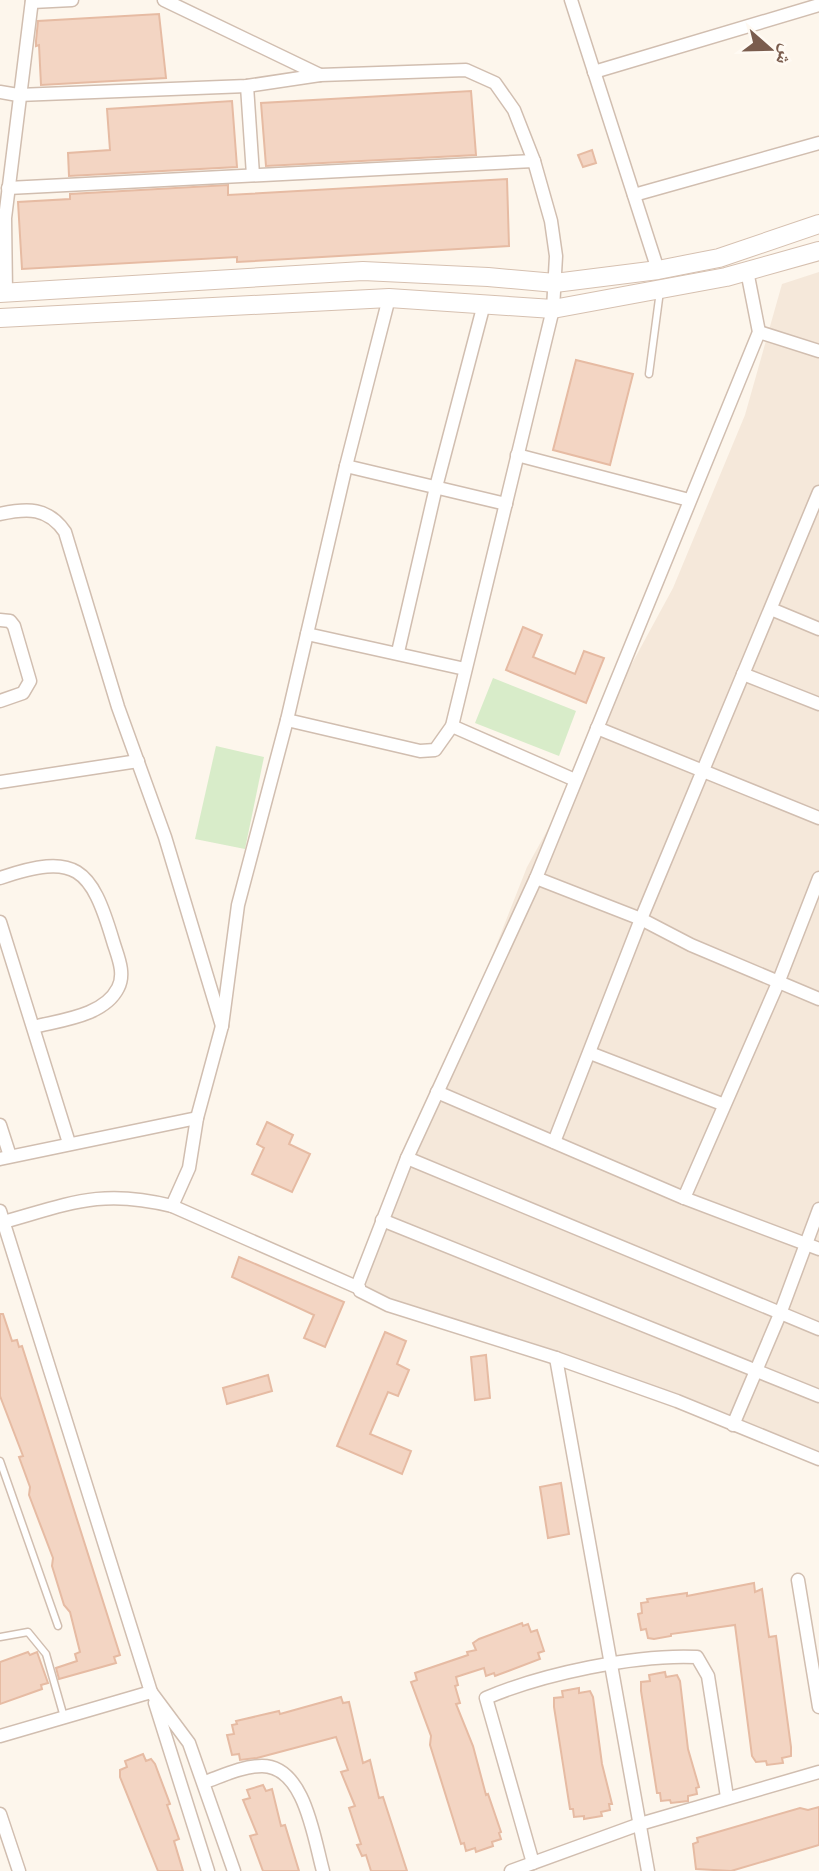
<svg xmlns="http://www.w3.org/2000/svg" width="819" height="1871" font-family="'Noto Sans','Noto Naskh Arabic',sans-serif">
<rect width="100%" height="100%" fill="#fdf6ec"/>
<path fill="#f5e8da" d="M819 272V1463L556 1358 361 1289 527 867 575 780 597 728 673 588 745 415 782 284Z"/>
<g fill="#d8ecc9">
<path d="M493 678 576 711 559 756 475 723Z"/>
<path d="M216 746 264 757 245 849 195 839Z"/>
</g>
<g fill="#f3d5c3" stroke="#e6bba3" stroke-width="2">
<path d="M159 14 166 78 41 85 39 45 36 46V41L38 21Z"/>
<path d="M471 91 476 155 266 166 261 103Z"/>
<path d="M232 101 237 167 69 176 68 153 110 150 107 109Z"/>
<path d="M592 150 596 163 583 167 578 155Z"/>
<path d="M507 179 509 246 237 262V257L22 269 18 202 70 199V194L228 185V195Z"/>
<path d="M576 360 633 374 610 465 553 450Z"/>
<path d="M523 627 542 635 533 657 575 674 584 651 604 658 586 703 506 670Z"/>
<path d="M267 1122 293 1135 289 1144 310 1154 292 1192 252 1174 264 1148 257 1144Z"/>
<path d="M239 1257 344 1302 325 1347 304 1338 314 1315 232 1277Z"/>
<path d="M0 1314H3L12 1341 17 1340 19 1347 22 1346 120 1655 114 1657 116 1663 59 1679 56 1668 77 1661 75 1654 80 1652 70 1612 64 1605 52 1566 53 1558 29 1495 30 1487 19 1457 23 1456 0 1396Z"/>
<path d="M385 1332 406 1341 397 1364 409 1370 398 1396 388 1392 370 1434 411 1451 402 1474 337 1446Z"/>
<path d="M486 1355 490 1398 475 1400 471 1357Z"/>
<path d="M268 1375 272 1391 227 1404 223 1388Z"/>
<path d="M561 1483 569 1534 548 1538 540 1487Z"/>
<path d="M754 1583 755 1592 762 1589 769 1637 776 1636 791 1747V1756L782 1758 783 1763 767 1765 766 1761 756 1762 752 1756 735 1625 671 1634V1636L654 1639 648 1638 646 1629 641 1630 638 1614 642 1613 641 1603 648 1602 647 1599 687 1593V1596Z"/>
<path d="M522 1623 523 1626 528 1624 531 1632 537 1630 544 1651 538 1653 540 1659 495 1676 494 1673 486 1676 484 1668 456 1677 458 1685 455 1686 460 1703 456 1704 473 1746 486 1795 488 1794 501 1832 499 1833 501 1839 492 1842 493 1846 476 1852 475 1848 466 1851 464 1843 461 1844 430 1745 431 1736 411 1682 417 1680 415 1673 468 1655 467 1652 476 1650 473 1643 479 1639Z"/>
<path d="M28 1652 30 1655 37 1652 48 1683 41 1685 42 1689 0 1704V1662Z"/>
<path d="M665 1672 666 1677 677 1675 680 1681 688 1749 699 1787 696 1788 697 1794 688 1796V1801L671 1803 670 1800 661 1801 660 1793H657L641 1691V1682L650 1681 649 1675Z"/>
<path d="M579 1688V1693L590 1691 593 1697 602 1764 612 1804H609L610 1810 601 1812 602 1816 584 1819V1816L574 1817 573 1809H570L554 1707V1698L563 1697 562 1691Z"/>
<path d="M341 1697 343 1703 349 1702 363 1763 370 1760 379 1798 383 1797 407 1871H371L366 1855 362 1856 357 1845 361 1844 349 1808 355 1806 341 1772 348 1770 336 1737 257 1758 240 1760 239 1754 232 1755 227 1735 234 1734 232 1725 237 1724 236 1721 279 1711 280 1714Z"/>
<path d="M143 1754 146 1761 151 1759 155 1764 170 1804 167 1805 179 1839 174 1841 183 1871H158L120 1777V1770L127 1767 125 1761Z"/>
<path d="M263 1785 266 1791 272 1789 281 1826 285 1825 299 1871H263L250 1836 257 1834 243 1800 250 1798 247 1790Z"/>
<path d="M819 1807V1845L731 1871 696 1869 693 1844 698 1842 697 1838 800 1808 808 1810Z"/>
</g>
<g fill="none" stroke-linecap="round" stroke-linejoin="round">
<g stroke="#d1beb0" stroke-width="9">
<g id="lane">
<path d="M649 374 660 291"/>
<path d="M0 1461 58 1626"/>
<path d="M0 1637 28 1632 46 1654 64 1717"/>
</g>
</g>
<g stroke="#d1beb0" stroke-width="15">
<g id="street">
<path d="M164 0 320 75 466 70 495 83 514 110 534 161 551 221 556 256 553 309 452 726 435 750 420 751 287 720 346 466 389 298"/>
<path d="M571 0 658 270"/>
<path d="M32 2 72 0"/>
<path d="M594 72 819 5"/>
<path d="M247 86 253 175"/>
<path d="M0 92 18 95 247 86 320 75"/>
<path d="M8 188 534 161"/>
<path d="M634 195 819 143"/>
<path d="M747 271 759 332 536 878 407 1158 358 1284 360 1291 388 1305 556 1358 677 1401 819 1459"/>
<path d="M6 293 5 218 32 0"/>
<path d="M759 332 819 351"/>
<path d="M517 455 689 500"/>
<path d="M346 466 506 504"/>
<path d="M0 514C27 508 48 507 65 532L118 707 165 837 222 1026"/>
<path d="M771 609 819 629"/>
<path d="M0 620 10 621 14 626 30 681 23 693 0 701"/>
<path d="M307 634 465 669"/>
<path d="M398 652 436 487 484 304"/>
<path d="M743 674 819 704"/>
<path d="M452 726 575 780"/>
<path d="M597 728 819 818"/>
<path d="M0 782 138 761"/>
<path d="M0 878C76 852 91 867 113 941 117 955 126 973 118 988 104 1016 61 1020 34 1027"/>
<path d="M536 878 641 919 691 945 819 999"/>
<path d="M0 922 69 1143"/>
<path d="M590 1053 722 1104"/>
<path d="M437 1092 684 1198 819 1249"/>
<path d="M0 1125 10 1156"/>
<path d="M554 1142 641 919 819 492"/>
<path d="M407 1158 819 1329"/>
<path d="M0 1159 197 1118"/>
<path d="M684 1198 778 983 819 878"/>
<path d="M172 1206 189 1168 197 1118 222 1026 238 905 287 720"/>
<path d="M0 1211 151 1692 0 1736"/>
<path d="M382 1220 819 1396"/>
<path d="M0 1223C69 1204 100 1188 172 1206L359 1288"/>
<path d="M556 1358 648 1871"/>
<path d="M733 1425 780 1314 819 1209"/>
<path d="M798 1580 819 1707"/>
<path d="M151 1692 189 1743 234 1871"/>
<path d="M155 1703 208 1871"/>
<path d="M205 1782C222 1776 243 1766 262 1766 305 1766 314 1839 323 1871"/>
<path d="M0 1814 19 1871"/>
<path d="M533 1863 486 1698C542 1674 636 1654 697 1657L708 1676 727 1797"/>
<path d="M511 1871 640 1824 819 1772"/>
</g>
</g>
<g stroke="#d6c0b0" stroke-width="20">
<g id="secondary">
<path d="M0 293 363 271 488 277 555 283 658 270 719 258 819 224"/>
<path d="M0 318 389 298 553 309 726 277 819 251"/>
</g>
</g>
<use href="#lane" stroke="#fff" stroke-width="6"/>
<use href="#street" stroke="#fff" stroke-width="12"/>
<use href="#secondary" stroke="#fff" stroke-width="18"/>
</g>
<g transform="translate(770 49) rotate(110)" stroke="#fffaf3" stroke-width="5" paint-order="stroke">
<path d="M0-5L12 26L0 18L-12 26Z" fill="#7a5c4d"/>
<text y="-10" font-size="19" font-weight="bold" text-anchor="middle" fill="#7a5c4d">ش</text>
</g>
</svg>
